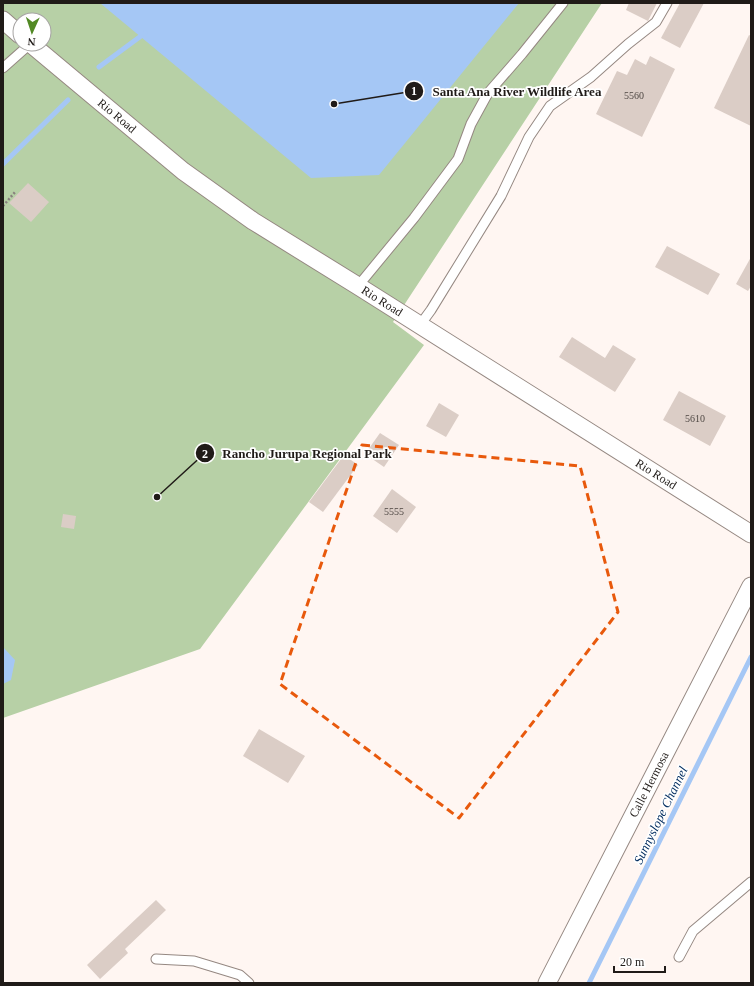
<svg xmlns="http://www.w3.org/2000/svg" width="754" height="986" font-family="Georgia,serif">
<rect width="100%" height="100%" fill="#fff6f2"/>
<path fill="#b7d0a6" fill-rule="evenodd" d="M3 3H602L393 322 424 345 200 649 3 718ZM20 20H44V44H20Z"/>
<g fill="#a5c7f5">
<path d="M100 3H519L379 175 311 178Z"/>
<path d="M3 647 15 660 11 680 3 684Z"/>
</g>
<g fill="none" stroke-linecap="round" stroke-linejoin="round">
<g stroke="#a5c7f5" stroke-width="5">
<path d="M99 67 145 33"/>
<path d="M3 164 68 100"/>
<path d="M589 983 751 657"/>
</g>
</g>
<g fill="#dbcdc6">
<path d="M629 3H657L648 21 626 10Z"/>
<path d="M680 3H704L680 48 661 38Z"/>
<path d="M749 35 751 36V126L714 108Z"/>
<path d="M650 56 675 69 642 137 596 114 617 71 627 75 635 59 646 65Z"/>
<path d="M28 183 49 202 31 222 9 203Z"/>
<path d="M667 246 720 274 708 295 655 267Z"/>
<path d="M751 257V286L748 291 736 284Z"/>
<path d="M572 337 605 358 613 345 636 359 615 392 559 357Z"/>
<path d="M679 391 726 416 710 446 663 420Z"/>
<path d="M439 403 459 415 446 437 426 426Z"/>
<path d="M380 433 399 445 384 467 365 454Z"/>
<path d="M344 455 358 465 323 512 309 502Z"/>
<path d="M392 489 416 507 397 533 373 516Z"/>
<path d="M63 514 76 516 74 529 61 527Z"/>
<path d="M259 729 305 756 288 783 243 756Z"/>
<path d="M156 900 166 910 125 949 128 953 100 979 87 965Z"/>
</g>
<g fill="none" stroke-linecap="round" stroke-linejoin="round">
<g stroke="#958882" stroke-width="11">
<g id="service">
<path d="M3 68 30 44"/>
<path d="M358 286 414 218 458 159 471 124 488 93 522 54 563 3"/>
<path d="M420 325 431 310 501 196 529 137 550 106 591 77 628 44 656 22 667 3"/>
<path d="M679 957 693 931 751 882"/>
<path d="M156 959 194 961 240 975 249 983"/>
</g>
</g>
<g stroke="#958882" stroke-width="19">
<g id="minor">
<path d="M3 20 20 35"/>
<path id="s1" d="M31 44 183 171 253 221 358 286 751 534"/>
<path id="s2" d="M547 983 751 586"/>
</g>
</g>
<path stroke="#88817e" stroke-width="2.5" stroke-dasharray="2 2" stroke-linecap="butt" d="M3 206 16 191"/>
<use href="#service" stroke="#fff" stroke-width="9"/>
<use href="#minor" stroke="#fff" stroke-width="17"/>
</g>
<path fill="none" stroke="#e8590c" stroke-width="3" stroke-dasharray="8 5" stroke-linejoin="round" d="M362 445 580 466 618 612 459 818 280 684Z"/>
<g text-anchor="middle" stroke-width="3.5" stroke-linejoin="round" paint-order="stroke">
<g font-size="10" fill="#4f4844">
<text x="634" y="99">5560</text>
<text x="695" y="422">5610</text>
<text x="394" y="515">5555</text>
</g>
<g font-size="12" fill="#201b18" stroke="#fff">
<text dy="4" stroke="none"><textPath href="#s1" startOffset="112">Rio Road</textPath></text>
<text dy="4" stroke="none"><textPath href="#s1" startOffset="436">Rio Road</textPath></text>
<text dy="4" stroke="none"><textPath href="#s1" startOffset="760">Rio Road</textPath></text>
<text dy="4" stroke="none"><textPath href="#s2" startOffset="223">Calle Hermosa</textPath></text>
</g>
<g font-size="13" font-style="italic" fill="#052f61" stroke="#fff">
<text transform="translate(660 815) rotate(-64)" y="5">Sunnyslope Channel</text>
</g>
</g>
<path fill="none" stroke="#201b18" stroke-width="1.5" d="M334 104L414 91M157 497L205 453"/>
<g fill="#201b18" stroke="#fff" stroke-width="1.5">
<circle cx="334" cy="104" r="4"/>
<circle cx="157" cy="497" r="4"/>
<circle cx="414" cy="91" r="10"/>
<circle cx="205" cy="453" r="10"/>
</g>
<g font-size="12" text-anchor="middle" font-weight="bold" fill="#fff">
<text x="414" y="95">1</text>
<text x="205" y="458">2</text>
</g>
<g font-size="13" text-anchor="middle" font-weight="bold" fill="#201b18" stroke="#fff" stroke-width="3.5" stroke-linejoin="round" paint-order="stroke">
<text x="517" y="96">Santa Ana River Wildlife Area</text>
<text x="307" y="458">Rancho Jurupa Regional Park</text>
</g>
<rect width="754" height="986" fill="none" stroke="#201b18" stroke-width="8"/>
<g transform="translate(32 32) rotate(183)"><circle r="19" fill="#ffffff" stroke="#a6a4a3"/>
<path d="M0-3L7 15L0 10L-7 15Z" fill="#528924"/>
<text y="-6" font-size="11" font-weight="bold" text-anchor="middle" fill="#201b18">N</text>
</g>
<path d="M614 966v6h51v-6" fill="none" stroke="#201b18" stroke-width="2"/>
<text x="620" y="966" font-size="12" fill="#201b18" stroke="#ffffff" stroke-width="3" paint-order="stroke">20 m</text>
</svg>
